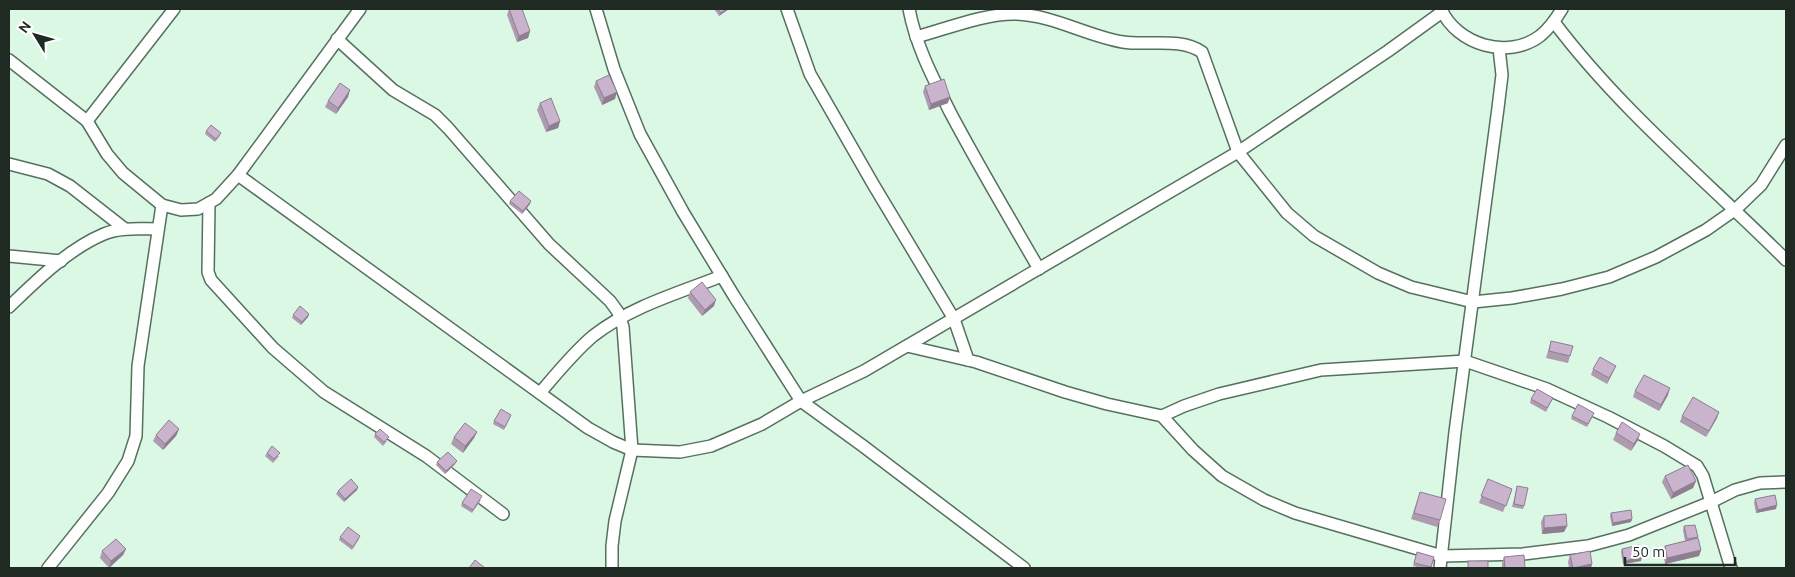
<svg xmlns="http://www.w3.org/2000/svg" width="1795" height="577" font-family="Ubuntu,sans-serif">
<rect width="100%" height="100%" fill="#daf8e4"/>
<g fill="none" stroke-linecap="round" stroke-linejoin="round">
<g stroke="#56705f" stroke-width="14">
<g id="street">
<path d="M174 9 87 121 107 154 123 173 162 205 181 210 198 209 216 199 238 175 360 9"/>
<path d="M596 9 614 69 640 134 683 212 734 296 801 401 863 446 1024 568"/>
<path d="M787 9 810 74 873 184 954 319 968 360"/>
<path d="M909 9C916 46 933 78 950 112 978 165 1009 217 1039 269"/>
<path d="M1441 9C1457 45 1508 60 1540 36 1550 28 1556 19 1562 9"/>
<path d="M1554 22C1621 111 1708 182 1786 260"/>
<path d="M916 37C946 29 986 13 1016 14 1053 15 1087 36 1123 42 1148 46 1180 37 1202 52L1238 152 1287 213 1314 236 1378 273 1411 287 1473 302 1512 298 1562 289 1609 277 1656 257 1706 230 1736 209 1761 185 1786 145"/>
<path d="M337 39 393 90 435 115 448 128 549 244 610 301 618 312 623 327 632 450 615 521 612 546V568"/>
<path d="M9 60 87 121"/>
<path d="M9 164 48 174 70 186 125 229"/>
<path d="M238 175 588 428 613 442 632 450 680 452 711 446 762 424 801 401 864 371 1238 152 1388 51 1442 12"/>
<path d="M209 203 208 272 211 280 273 348 324 392 426 456 503 514"/>
<path d="M9 256 61 261"/>
<path d="M9 307C36 281 68 249 104 234 120 227 140 229 157 229"/>
<path d="M907 346 976 362 1065 392 1107 404 1162 416 1193 450 1222 476 1264 500 1295 513 1442 556 1523 554 1588 546 1629 535 1711 502 1735 490 1760 483 1786 482"/>
<path d="M540 393C557 373 573 353 593 336 630 307 678 293 722 276"/>
<path d="M1162 416 1184 406 1219 394 1321 370 1465 361 1547 389 1608 417 1664 446 1697 466 1703 476 1731 568"/>
<path d="M48 568 108 493 128 461 136 436 138 366 162 205"/>
<path d="M1440 568 1455 432 1498 108 1502 75 1499 48"/>
</g>
</g>
<use href="#street" stroke="#fff" stroke-width="11"/>
</g>
<g fill="#ae9bb0">
<path d="M509 9 530 31 528 38 517 42 507 15Z"/>
<path d="M714 9H729L719 16Z"/>
<path d="M596 81 615 99 602 105 594 87Z"/>
<path d="M925 86 948 103 929 110 923 92Z"/>
<path d="M348 97 336 114 325 107 328 101Z"/>
<path d="M540 103 560 121 558 128 546 132 537 110Z"/>
<path d="M206 131 221 133 219 137 215 142 205 134Z"/>
<path d="M510 201 530 204 522 214 509 204Z"/>
<path d="M690 292 714 306 702 316 688 298Z"/>
<path d="M309 314 308 317 301 325 292 318 293 315Z"/>
<path d="M1551 341 1570 356 1568 363 1546 358Z"/>
<path d="M1616 366 1607 384 1591 375 1593 369Z"/>
<path d="M1635 391 1668 395 1659 411 1633 397Z"/>
<path d="M1553 398 1546 412 1530 403 1531 399Z"/>
<path d="M511 415 504 430 493 424 494 421Z"/>
<path d="M1572 416H1593L1587 427 1571 419Z"/>
<path d="M1682 416 1717 418 1706 437 1680 422Z"/>
<path d="M179 429 176 436 163 450 153 441 156 435Z"/>
<path d="M477 432 474 438 463 453 451 444 454 437Z"/>
<path d="M1616 433 1638 440 1631 451 1613 440Z"/>
<path d="M375 434 387 441 383 446 374 437Z"/>
<path d="M267 453 279 456 273 463 265 456Z"/>
<path d="M437 462 455 464 445 474 436 465Z"/>
<path d="M1665 476 1696 481 1693 488 1671 499 1662 482Z"/>
<path d="M1488 479 1512 489 1503 512 1479 503Z"/>
<path d="M1517 486 1524 506 1523 509 1512 507Z"/>
<path d="M358 487 357 490 344 502 336 494 338 491Z"/>
<path d="M1420 492 1440 520 1437 527 1411 519Z"/>
<path d="M1755 499 1776 509 1756 513 1754 503Z"/>
<path d="M481 500 472 513 461 506 462 503Z"/>
<path d="M1611 513 1632 519 1631 522 1612 526 1610 516Z"/>
<path d="M1544 516 1567 526 1564 532 1542 534 1541 522Z"/>
<path d="M1684 526 1698 537 1697 538 1701 550 1699 556 1665 564 1663 552 1665 546 1685 541 1683 530Z"/>
<path d="M340 537 359 539 352 550 339 540Z"/>
<path d="M126 549 123 555 109 568 100 558 102 551Z"/>
<path d="M1622 549 1641 561 1623 564 1621 552Z"/>
<path d="M1417 552 1434 557 1431 568H1421L1413 566Z"/>
<path d="M1570 555 1592 564 1591 568H1569L1568 562Z"/>
<path d="M1504 557 1525 568H1502V563Z"/>
</g>
<g fill="#8d7e90">
<path d="M726 9H729L719 16 721 13Z"/>
<path d="M530 31 528 38 517 42 519 36Z"/>
<path d="M350 90 348 97 336 114 338 108Z"/>
<path d="M617 92 615 99 602 105 604 98Z"/>
<path d="M950 97 948 103 929 110 931 104Z"/>
<path d="M560 121 558 128 546 132 549 126Z"/>
<path d="M531 201 530 204 522 214 523 211Z"/>
<path d="M716 300 714 306 702 316 705 310Z"/>
<path d="M309 314 308 317 301 325 302 322Z"/>
<path d="M1616 366 1607 384 1609 378Z"/>
<path d="M1670 388 1668 395 1659 411 1661 405Z"/>
<path d="M1719 412 1717 418 1706 437 1709 431Z"/>
<path d="M179 429 176 436 163 450 165 444Z"/>
<path d="M477 432 474 438 463 453 465 446Z"/>
<path d="M1640 434 1638 440 1631 451 1634 444Z"/>
<path d="M457 461 455 464 445 474 446 471Z"/>
<path d="M1696 481 1693 488 1671 499 1673 493Z"/>
<path d="M358 487 357 490 344 502 345 499Z"/>
<path d="M1777 505 1776 509 1756 513 1758 510Z"/>
<path d="M1632 519 1631 522 1612 526 1613 523Z"/>
<path d="M1567 526 1564 532 1542 534 1544 528Z"/>
<path d="M126 549 123 555 109 568 111 561Z"/>
<path d="M1701 550 1699 556 1665 564 1667 558Z"/>
<path d="M1642 557 1641 561 1623 564 1624 561Z"/>
<path d="M1592 564 1591 568H1575Z"/>
</g>
<g fill="#cab4cd" stroke="#8d7e90">
<path d="M509 9H522L530 31 519 36Z"/>
<path d="M718 9H726L721 13Z"/>
<path d="M609 75 617 92 604 98 596 81Z"/>
<path d="M944 79 950 97 931 104 925 86Z"/>
<path d="M340 83 350 90 338 108 328 101Z"/>
<path d="M551 98 560 121 549 126 540 103Z"/>
<path d="M211 125 221 133 216 139 206 131Z"/>
<path d="M519 191 531 201 523 211 510 201Z"/>
<path d="M702 282 716 300 705 310 690 292Z"/>
<path d="M300 306 309 314 302 322 293 315Z"/>
<path d="M1551 341 1573 346 1570 356 1549 351Z"/>
<path d="M1600 357 1616 366 1609 378 1593 369Z"/>
<path d="M1644 375 1670 388 1661 405 1635 391Z"/>
<path d="M1537 389 1553 398 1547 408 1531 399Z"/>
<path d="M1693 397 1719 412 1709 431 1682 416Z"/>
<path d="M1578 404 1594 413 1588 424 1572 416Z"/>
<path d="M501 409 511 415 505 427 494 421Z"/>
<path d="M169 420 179 429 165 444 156 435Z"/>
<path d="M1622 422 1640 434 1634 444 1616 433Z"/>
<path d="M465 423 477 432 465 446 454 437Z"/>
<path d="M380 429 389 437 384 442 375 434Z"/>
<path d="M272 446 280 453 274 459 267 453Z"/>
<path d="M448 452 457 461 446 471 437 462Z"/>
<path d="M1688 465 1696 481 1673 493 1665 476Z"/>
<path d="M351 479 358 487 345 499 338 491Z"/>
<path d="M1488 479 1512 489 1506 506 1481 496Z"/>
<path d="M1517 486 1528 488 1524 506 1514 504Z"/>
<path d="M471 489 482 496 473 510 462 503Z"/>
<path d="M1420 492 1446 499 1440 520 1414 513Z"/>
<path d="M1775 495 1777 505 1758 510 1755 499Z"/>
<path d="M1631 510 1632 519 1613 523 1611 513Z"/>
<path d="M1566 514 1567 526 1544 528V516Z"/>
<path d="M1695 525 1698 537 1687 539 1684 526Z"/>
<path d="M348 527 360 536 353 547 340 537Z"/>
<path d="M1698 538 1701 550 1667 558 1665 546Z"/>
<path d="M116 539 126 549 111 561 102 551Z"/>
<path d="M1639 545 1642 557 1624 561 1622 549Z"/>
<path d="M1590 551 1592 564 1573 568 1570 555Z"/>
<path d="M1417 552 1434 557 1431 567 1414 563Z"/>
<path d="M1524 555 1525 568H1505L1504 557Z"/>
<path d="M475 560 485 568H469Z"/>
<rect x="1468" y="561" width="20" height="7"/>
</g>
<rect width="1795" height="577" fill="none" stroke="#1f2a23" stroke-width="20"/>
<g transform="translate(35 35) rotate(307)" stroke="#ffffff" stroke-width="4" paint-order="stroke">
<path d="M0-4L9 19L0 12L-9 19Z" fill="#1f2a23"/>
<text y="-8" font-size="14" font-weight="bold" text-anchor="middle" fill="#1f2a23">N</text>
</g>
<path d="M1625 557v8h110v-8" fill="none" stroke="#1f2a23" stroke-width="2.5"/>
<text x="1632" y="557" font-size="15" fill="#1f2a23" stroke="#ffffff" stroke-width="4" paint-order="stroke">50 m</text>
</svg>
